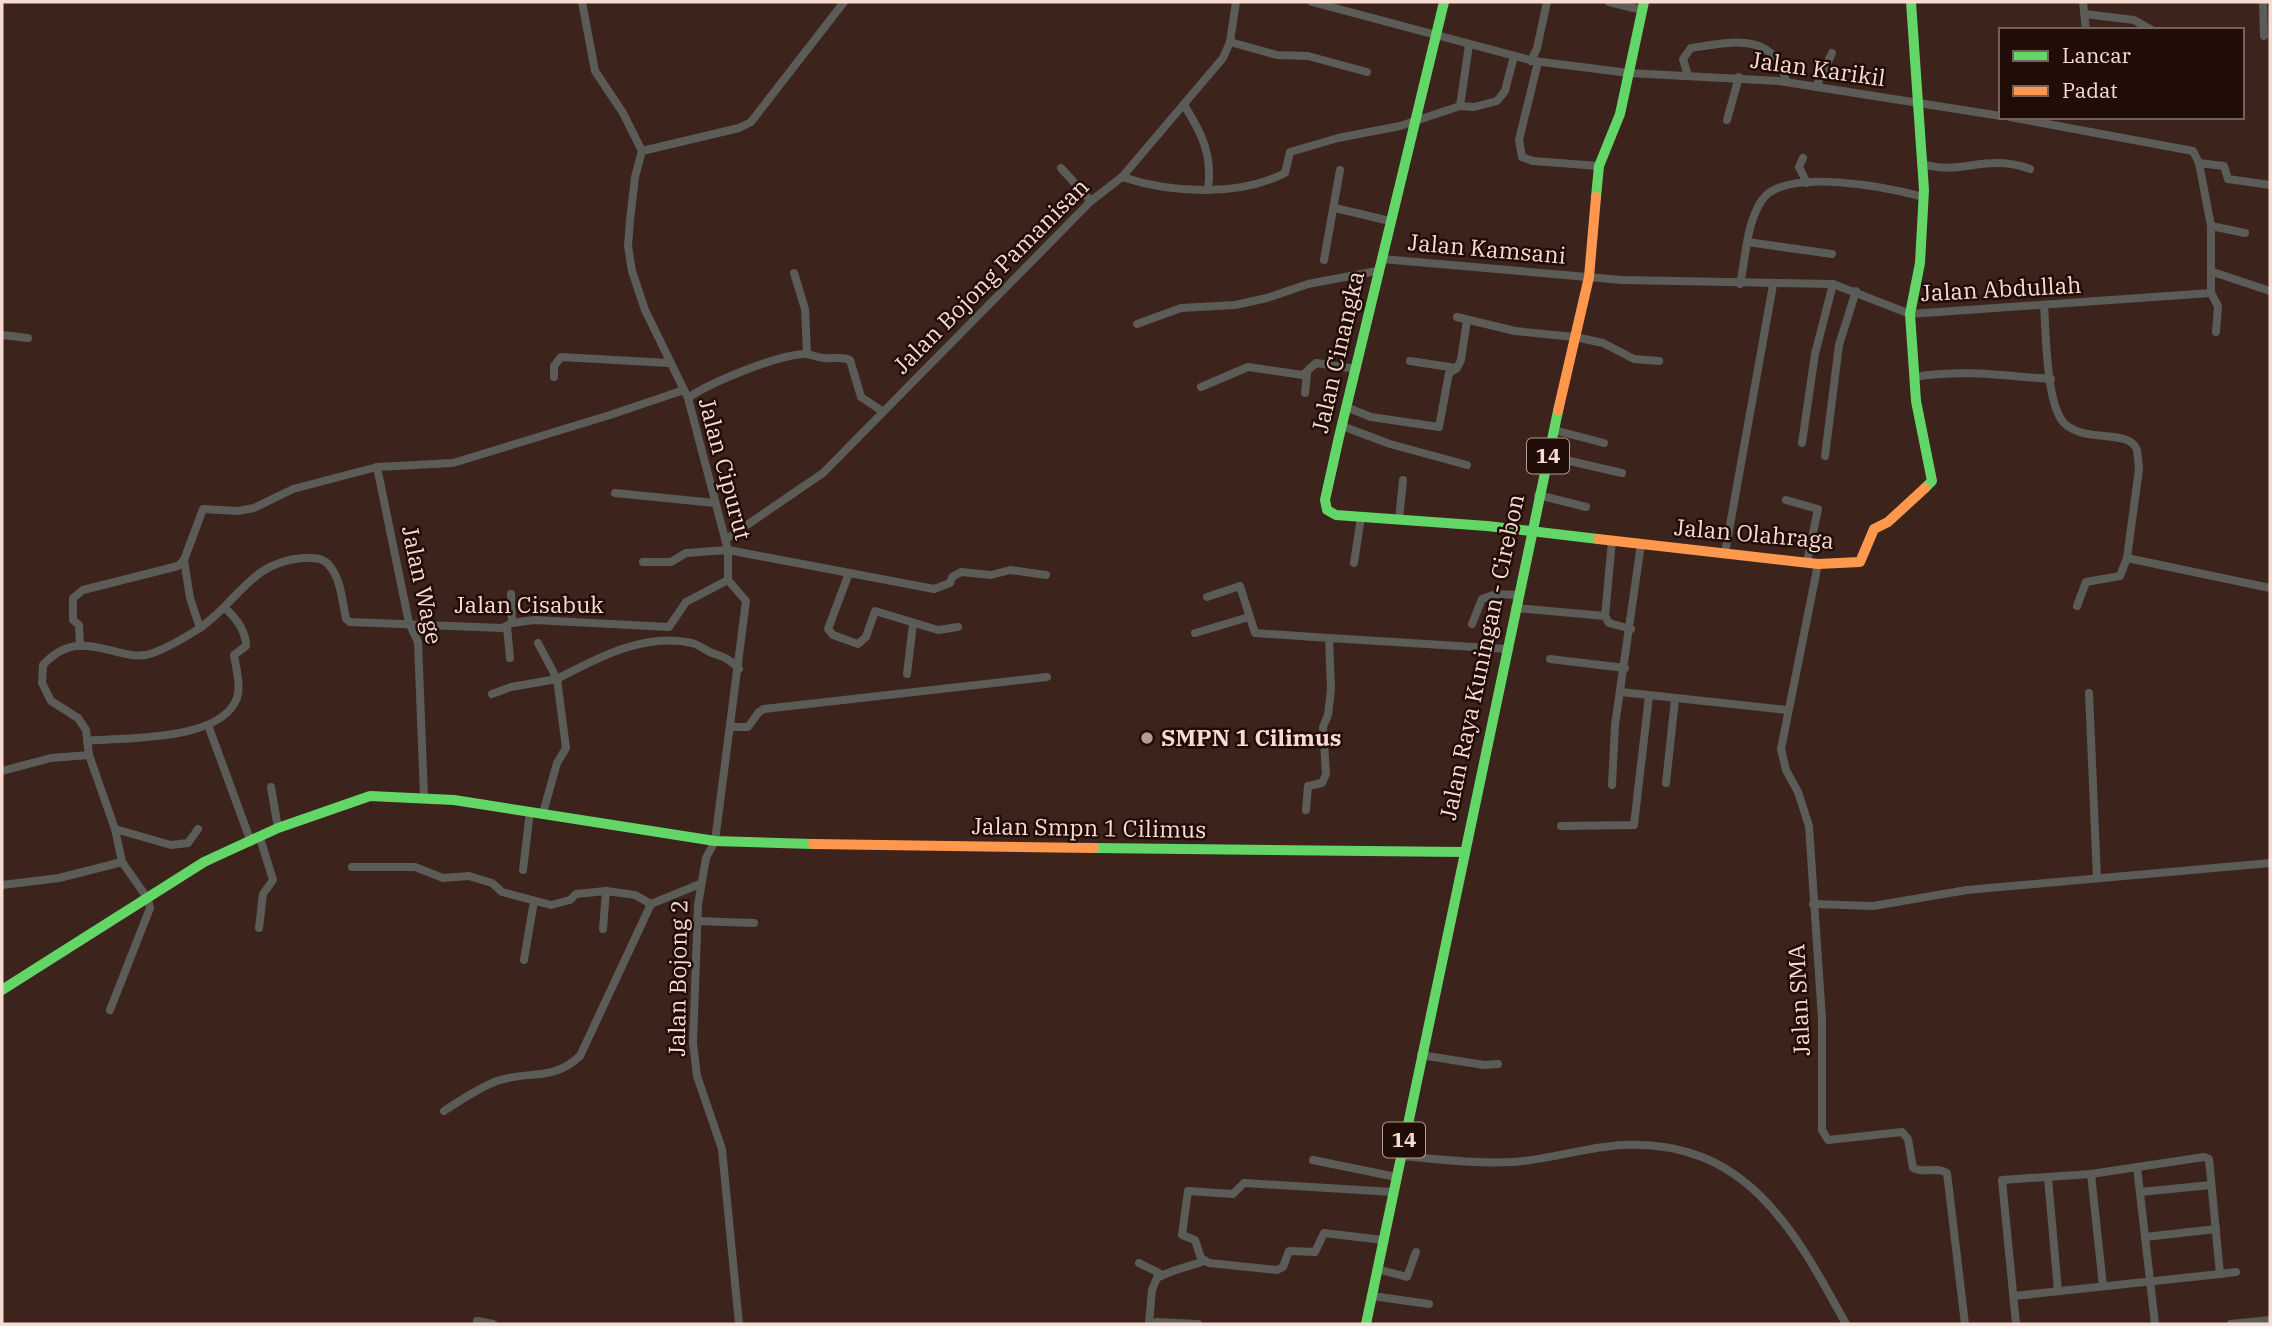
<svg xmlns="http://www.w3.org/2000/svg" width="2272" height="1326" font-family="'IBM Plex Serif',serif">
<rect width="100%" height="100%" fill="#3c231c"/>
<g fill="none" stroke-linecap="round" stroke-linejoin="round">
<g stroke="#5b5c57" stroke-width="8">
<path d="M582 2 595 71 623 113 642 151"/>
<path d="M1312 2 1534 61 1629 73 1779 81 2001 116"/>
<path d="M1609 2 1642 10"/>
<path d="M2083 2 2086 30"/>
<path d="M2263 2 2264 36"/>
<path d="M2085 14 2134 20 2152 30"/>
<path d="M1230 42 1277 55 1308 56 1367 72"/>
<path d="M1531 61 1537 48 1547 2"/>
<path d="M1538 62 1519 140 1522 157 1533 161 1599 166"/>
<path d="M1688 76 1683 59 1691 48C1731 42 1774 31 1786 81"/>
<path d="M1816 87 1832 53"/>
<path d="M1184 105C1202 133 1213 156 1208 190"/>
<path d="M1460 106 1469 45"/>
<path d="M2010 117 2193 151 2199 163 2211 226V293"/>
<path d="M1727 120 1739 77"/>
<path d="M1803 158 1799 167 1807 183"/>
<path d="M2199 163 2224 166 2228 179 2270 185"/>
<path d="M1923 164C1959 176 1987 153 2030 169"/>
<path d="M1061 168 1091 201"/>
<path d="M1122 177C1171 193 1238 197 1285 173L1290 152 1338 138 1400 126 1460 106 1474 107 1497 101 1505 91 1514 56"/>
<path d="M1335 208 1390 221"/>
<path d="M2211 226 2245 233"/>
<path d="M1747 242 1832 254"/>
<path d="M1382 259 1622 280 1833 284 1910 314 2211 293"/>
<path d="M1324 260 1340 170"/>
<path d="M2213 272 2270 291"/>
<path d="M794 273 805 309 807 353"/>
<path d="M1740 284C1746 257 1746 224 1762 200 1785 166 1890 188 1924 197"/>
<path d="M2211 293 2218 306 2216 332"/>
<path d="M2044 305C2046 332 2046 404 2064 423 2085 444 2129 428 2137 450L2139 469 2127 558 2270 588"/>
<path d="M1457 317 1515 331 1575 337 1603 343 1634 359 1659 361"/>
<path d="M1137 324 1181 308 1235 305 1267 298 1308 284 1377 271"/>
<path d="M2 335 28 338"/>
<path d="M1410 361 1456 368"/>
<path d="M554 377V366L561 357 668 363"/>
<path d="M1915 377C1962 369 2005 376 2051 379"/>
<path d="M1201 387 1248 367 1303 375 1316 363 1356 369"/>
<path d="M1305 393 1307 374"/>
<path d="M688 398C711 382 775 356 803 354 810 353 816 358 824 358 833 359 842 356 850 360L861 397 882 411"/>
<path d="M1346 407 1371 417 1439 427 1449 373 1457 368 1461 360 1467 320"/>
<path d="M1342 426 1390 444 1467 465"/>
<path d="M1554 430 1604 443"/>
<path d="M1802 443 1815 354 1833 284"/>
<path d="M1548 456 1622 473"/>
<path d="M1825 456 1839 345 1856 291"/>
<path d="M377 467 409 623 418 642 424 797"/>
<path d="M615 493 715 503"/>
<path d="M1538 495 1586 507"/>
<path d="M1786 500 1818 509 1807 562"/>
<path d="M1399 520 1403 480"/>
<path d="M725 540 823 473 1091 201 1122 177 1223 58 1230 42 1236 2"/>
<path d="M1725 553 1773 285"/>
<path d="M184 560 190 598 200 628"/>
<path d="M643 562H671L686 553 728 550 934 589 950 583 952 577 961 572 991 575 1010 570 1046 575"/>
<path d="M1354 563 1361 517"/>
<path d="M1818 564 1781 749 1786 770 1798 792 1809 826 1822 1019V1130L1828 1140 1902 1132 1908 1139 1913 1168C1924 1174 1936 1166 1947 1173L1965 1324"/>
<path d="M849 573 828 629 833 635 858 644 866 637 875 611 938 630 958 627"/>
<path d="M511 594 512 623"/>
<path d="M1207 597 1240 586 1255 633 1329 638 1331 689 1328 715 1323 727 1326 774 1322 783 1308 786 1306 810"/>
<path d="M2077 606 2086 582 2120 576 2127 558"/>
<path d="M1515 608 1605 616 1609 623 1631 629"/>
<path d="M1605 616 1612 541"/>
<path d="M1472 624 1482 599 1496 594 1517 595"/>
<path d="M507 627 510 658"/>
<path d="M1195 633 1249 617"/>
<path d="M1329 638 1507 649"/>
<path d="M80 646 79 625 73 620V598L83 590 178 566 184 560 203 509 238 511 254 508 293 489 377 467 453 463 610 415 684 390"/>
<path d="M1550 659 1625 668"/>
<path d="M907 674 913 624"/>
<path d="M1621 692 1787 710"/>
<path d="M2089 693 2097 878"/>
<path d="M492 694 511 687 557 679 538 643"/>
<path d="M208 725 251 842"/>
<path d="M731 727H748L759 712 764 709 1047 677"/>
<path d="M87 741C125 737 221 742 237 698 241 685 236 668 234 655L246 646C246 631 236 618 225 608"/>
<path d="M2 771 51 758 89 755"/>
<path d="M1666 783 1675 699"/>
<path d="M1612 785 1615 725 1641 544"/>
<path d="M271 787 278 828"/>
<path d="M543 813 557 763 566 748 557 679C597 658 645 632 692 643 699 645 705 650 712 653 724 657 730 659 739 669"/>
<path d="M1561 826 1634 825 1649 696"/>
<path d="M115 829 171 845 188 843 198 829"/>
<path d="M352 867H415L443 878 469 876 492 883 502 892 551 905 570 900 576 894 606 891"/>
<path d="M523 870 530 811"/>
<path d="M2 885 59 878 122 862"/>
<path d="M1813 904 1873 906 1967 890 2270 863"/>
<path d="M697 921 754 923"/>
<path d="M259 928 263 894 273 880 260 838"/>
<path d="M603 929 606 891 635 895 651 904 700 884"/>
<path d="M524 960 534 901"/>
<path d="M110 1010 150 908 148 899 122 862 115 829 89 755 86 730 78 718 51 701 42 683 43 665C83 622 119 666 153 653 169 647 186 637 200 628 239 601 250 562 303 558 312 558 322 557 328 564 341 578 342 600 346 619L350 622 502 628 512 623 534 620 669 627 686 602 728 580"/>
<path d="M1421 1055 1484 1065 1498 1064"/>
<path d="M444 1111C461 1100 478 1088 497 1081 529 1070 552 1082 580 1056L651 904"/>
<path d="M1401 1156C1438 1159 1476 1164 1512 1162 1549 1160 1586 1147 1622 1145 1746 1139 1794 1229 1846 1324"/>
<path d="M1313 1160 1396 1177"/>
<path d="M2137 1167 2155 1324"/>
<path d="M2091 1174 2103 1286"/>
<path d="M2048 1178 2058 1291"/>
<path d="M2140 1192 2211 1185"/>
<path d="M2145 1237 2216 1229"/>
<path d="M1383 1240 1324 1233 1315 1252 1289 1251 1283 1267 1277 1270 1209 1263 1201 1258 1195 1240 1182 1235 1188 1191 1233 1194 1244 1183 1393 1192"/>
<path d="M1139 1263 1159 1273 1152 1290 1149 1323"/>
<path d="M1377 1269 1407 1277 1416 1252"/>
<path d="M2220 1274 2236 1272"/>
<path d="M1159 1277C1174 1269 1188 1267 1204 1261"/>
<path d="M1372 1296 1429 1304"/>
<path d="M2014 1296 2220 1274 2209 1159 2204 1157 2091 1174 2002 1180 2016 1324"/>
<path d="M477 1324V1321L493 1324"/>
<path d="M739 1324 722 1149 697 1076 693 1043 698 905 706 858 715 841 746 601 728 580V550L688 398 645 310 632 271 628 246 630 220 635 177 642 151 739 128 751 122 844 2"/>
<path d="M1149 1324 1157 1322 1198 1324"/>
<path d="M2231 1324 2270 1320"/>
</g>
<g stroke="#63d668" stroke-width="10">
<path d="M1444 2 1339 437 1325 500 1327 510 1336 515 1487 526 1598 539"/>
<path d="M1911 2 1924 190 1920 263 1910 314 1916 401 1932 481 1925 488"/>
<path d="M1596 197 1599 166 1620 114 1644 2"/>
<path d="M1094 848 1462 852"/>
<path d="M2 990 204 862 278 828 370 796 454 800 715 841 813 844"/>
<path d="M1366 1324 1558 411"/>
</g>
<g stroke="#ff974d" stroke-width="10">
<path d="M1558 411 1589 277 1596 197"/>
<path d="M1598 539 1818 564 1860 562 1874 529 1888 522 1925 488"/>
<path d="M813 844 1094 848"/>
</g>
</g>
<circle fill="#b89b92" stroke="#210d08" stroke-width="2.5" cx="1147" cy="738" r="7"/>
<g text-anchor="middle" stroke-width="5" stroke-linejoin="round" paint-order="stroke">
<g fill="#210d08" stroke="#b99d95" stroke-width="2">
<rect x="1527" y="438.5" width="42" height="35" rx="5"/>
<rect x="1383" y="1122.5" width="42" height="35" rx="5"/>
</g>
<g font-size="21" font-weight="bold" fill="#fadbd2">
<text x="1548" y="463">14</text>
<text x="1404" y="1147">14</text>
</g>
<g font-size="23" fill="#fadbd2" stroke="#210d08">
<text transform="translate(1818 69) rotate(8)" y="8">Jalan Karikil</text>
<text transform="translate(1487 249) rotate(5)" y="8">Jalan Kamsani</text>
<text transform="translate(991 276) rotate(-45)" y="8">Jalan Bojong Pamanisan</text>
<text transform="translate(2001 289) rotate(-3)" y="8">Jalan Abdullah</text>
<text transform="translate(1338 352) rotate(-77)" y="8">Jalan Cinangka</text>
<text transform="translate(725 469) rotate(75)" y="8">Jalan Cipurut</text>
<text transform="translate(1754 534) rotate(5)" y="8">Jalan Olahraga</text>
<text transform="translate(422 585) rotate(78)" y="8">Jalan Wage</text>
<text x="529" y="613">Jalan Cisabuk</text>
<text transform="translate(1482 657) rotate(-78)" y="8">Jalan Raya Kuningan - Cirebon</text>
<text transform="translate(1089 828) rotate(1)" y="8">Jalan Smpn 1 Cilimus</text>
<text transform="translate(678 978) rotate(-89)" y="8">Jalan Bojong 2</text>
<text transform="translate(1799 1000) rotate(-93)" y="8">Jalan SMA</text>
</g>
<g font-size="23" font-weight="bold" fill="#fadbd2" stroke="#210d08" text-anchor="start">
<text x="1161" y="746">SMPN 1 Cilimus</text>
</g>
</g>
<rect width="2272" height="1326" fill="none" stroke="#fadbd2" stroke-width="7"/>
<rect x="1999" y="28" width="245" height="91" fill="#210d08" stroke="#785f59" stroke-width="2"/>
<rect x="2013" y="51" width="35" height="10" fill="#63d668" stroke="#785f59" stroke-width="2"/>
<text x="2062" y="63" font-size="21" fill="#fadbd2">Lancar</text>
<rect x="2013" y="86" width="35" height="10" fill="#ff974d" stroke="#785f59" stroke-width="2"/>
<text x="2062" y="98" font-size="21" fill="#fadbd2">Padat</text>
</svg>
